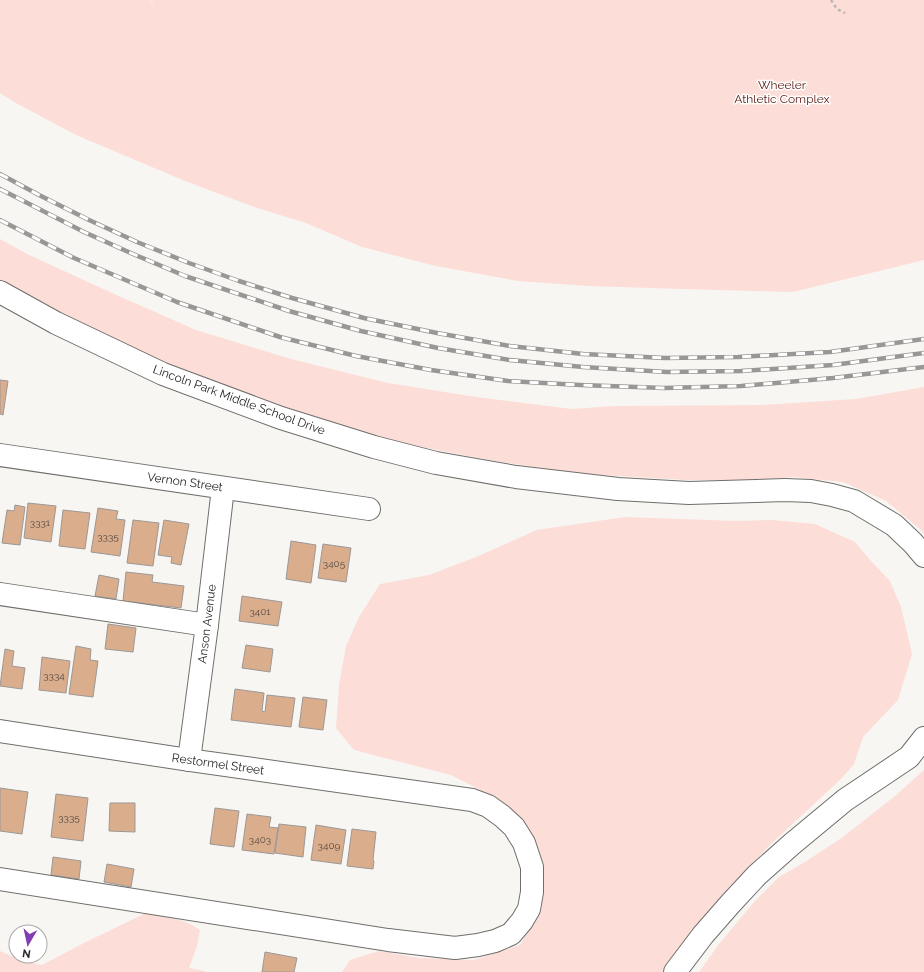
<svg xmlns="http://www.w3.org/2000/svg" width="924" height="972" font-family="Raleway,sans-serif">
<rect width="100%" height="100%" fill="#f8f6f3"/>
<g fill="#fcddd7">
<path d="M0 0H149L157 11 150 0H924V260L793 292 715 290 588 286 518 281 436 266 362 247 306 223 254 207 185 181 76 135 14 102 0 93Z"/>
<path d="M0 239 27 254 112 293 196 330 291 359 388 383 476 397 572 409 614 406 762 405 856 399 924 387V534L921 530 886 501 843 482 793 477 756 480H686L584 474 495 461 390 441 236 393 130 348 84 326 46 304 0 281Z"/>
<path d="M625 517 735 521 772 520 815 524 855 542 871 561 890 581 901 607 912 654 898 700 863 737 854 764 842 778 771 844 727 889 672 958 662 972H342L350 960 379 951 419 958 474 960 520 945 541 909 538 871 513 814 498 799 451 775 354 750 336 728 339 685 346 646 359 617 380 584 429 575 476 557 537 530Z"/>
<path d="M924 770V972H699L719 944 755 901 779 877 805 862 843 837 895 796Z"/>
<path d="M146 913C166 917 183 918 200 930L197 946 189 968 204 971 206 972H0V951L22 961 42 965 84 943Z"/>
</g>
<g fill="#daad8c" stroke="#9b9896">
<path d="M0 380 8 381 3 415 0 414Z"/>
<path d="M28 503 56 506 51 542 24 538Z"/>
<path d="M15 505 25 507 20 545 2 543 7 510 14 511Z"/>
<path d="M98 508 118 511 116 519 125 520 120 556 91 552Z"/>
<path d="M63 510 90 513 85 549 59 546Z"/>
<path d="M133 520 159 523 153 566 127 563Z"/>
<path d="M164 520 189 524 181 565 171 563 172 557 158 555Z"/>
<path d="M291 541 316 545 311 583 286 579Z"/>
<path d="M323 544 351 548 346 582 318 578Z"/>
<path d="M126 572 153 575 152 582 184 586 181 608 123 601Z"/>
<path d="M99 575 119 579 116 599 95 596Z"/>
<path d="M242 596 282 602 278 626 239 621Z"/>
<path d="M108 624 136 628 133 652 105 649Z"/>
<path d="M246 645 273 649 270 672 242 668Z"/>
<path d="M76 646 91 649 90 660 98 661 93 697 69 694Z"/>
<path d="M5 649 14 651 12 666 25 668 22 689 0 686Z"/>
<path d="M42 657 70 661 66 693 39 690Z"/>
<path d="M235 689 264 693 262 711 265 712 267 695 295 698 291 727 231 720Z"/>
<path d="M303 697 327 700 323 730 299 727Z"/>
<path d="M0 788 28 792 22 834 0 831Z"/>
<path d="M56 794 88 798 83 841 51 837Z"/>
<path d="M110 803H135V832L109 831Z"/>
<path d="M215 808 239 811 234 847 210 844Z"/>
<path d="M247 814 271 817 269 827 278 828 274 854 242 850Z"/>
<path d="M279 824 306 827 303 857 275 853Z"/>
<path d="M316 825 346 830 341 864 311 860Z"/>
<path d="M352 829 376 832 373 860 374 861 373 869 347 866Z"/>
<path d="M53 857 81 861 79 879 51 875Z"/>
<path d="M107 864 134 869 131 887 104 882Z"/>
<path d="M265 952 297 958 294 972H262Z"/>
</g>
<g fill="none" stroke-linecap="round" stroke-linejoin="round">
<g stroke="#6f6e6b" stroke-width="24">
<g id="minor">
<path d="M0 292 56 323 163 374 281 418 374 447 436 463 516 477 618 489 689 493 785 490 811 491 832 495 854 501 894 525 913 543 924 556"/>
<path d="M0 455 369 509"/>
<path d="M0 594 207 625"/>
<path d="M0 731 189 760 472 800 488 806 502 816 514 827 524 843 532 867V892L529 909 522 921 511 934 495 941 478 945 455 948 388 940 0 879"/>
<path d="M189 760 207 625 223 488"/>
<path d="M675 972 703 935 731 903 757 875 792 844 845 800 909 757 924 738"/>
</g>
</g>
<path stroke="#b9b7b5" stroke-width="2.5" stroke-dasharray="3 3" stroke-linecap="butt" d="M831 0 837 9 845 13"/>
<use href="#minor" stroke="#fff" stroke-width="22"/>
<g stroke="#989795" stroke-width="4.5">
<g id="rail">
<path d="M0 174 39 195 89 220 137 242 189 263 239 281 292 298 364 318 437 333 510 346 583 354 665 358 738 357 830 352 924 339"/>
<path d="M0 189 84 232 133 254 185 276 289 311 361 331 438 348 510 360 583 367 667 372 741 371 833 365 924 353"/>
<path d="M0 220 74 258 177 302 280 337 356 356 431 370 508 381 580 385 664 388 741 386 833 378 924 367"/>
</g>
</g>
<use href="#rail" stroke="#fff" stroke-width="3" stroke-dasharray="9" stroke-linecap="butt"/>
</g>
<g text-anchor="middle" stroke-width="3" stroke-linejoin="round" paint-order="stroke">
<g font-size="10" fill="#554940">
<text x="40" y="526">3331</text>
<text x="108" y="540">3335</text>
<text x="334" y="567">3405</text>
<text x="260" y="615">3401</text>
<text x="54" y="679">3334</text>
<text x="69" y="821">3335</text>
<text x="260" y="843">3403</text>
<text x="329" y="849">3409</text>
</g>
<g font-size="12" fill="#5c1910" stroke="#fff">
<text x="782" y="89">Wheeler<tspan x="782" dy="14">Athletic Complex</tspan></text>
</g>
<g font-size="12" fill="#292827" stroke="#fff">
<text transform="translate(239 400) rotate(20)" y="4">Lincoln Park Middle School Drive</text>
<text transform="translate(185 482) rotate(8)" y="4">Vernon Street</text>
<text transform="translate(207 624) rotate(-83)" y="4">Anson Avenue</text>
<text transform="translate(218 764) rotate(8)" y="4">Restormel Street</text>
</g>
</g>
<g transform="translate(28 944) rotate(189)"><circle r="19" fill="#ffffff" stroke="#a9a9a9"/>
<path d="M0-3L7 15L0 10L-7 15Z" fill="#813db1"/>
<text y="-6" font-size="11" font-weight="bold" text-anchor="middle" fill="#292827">N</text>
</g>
</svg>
